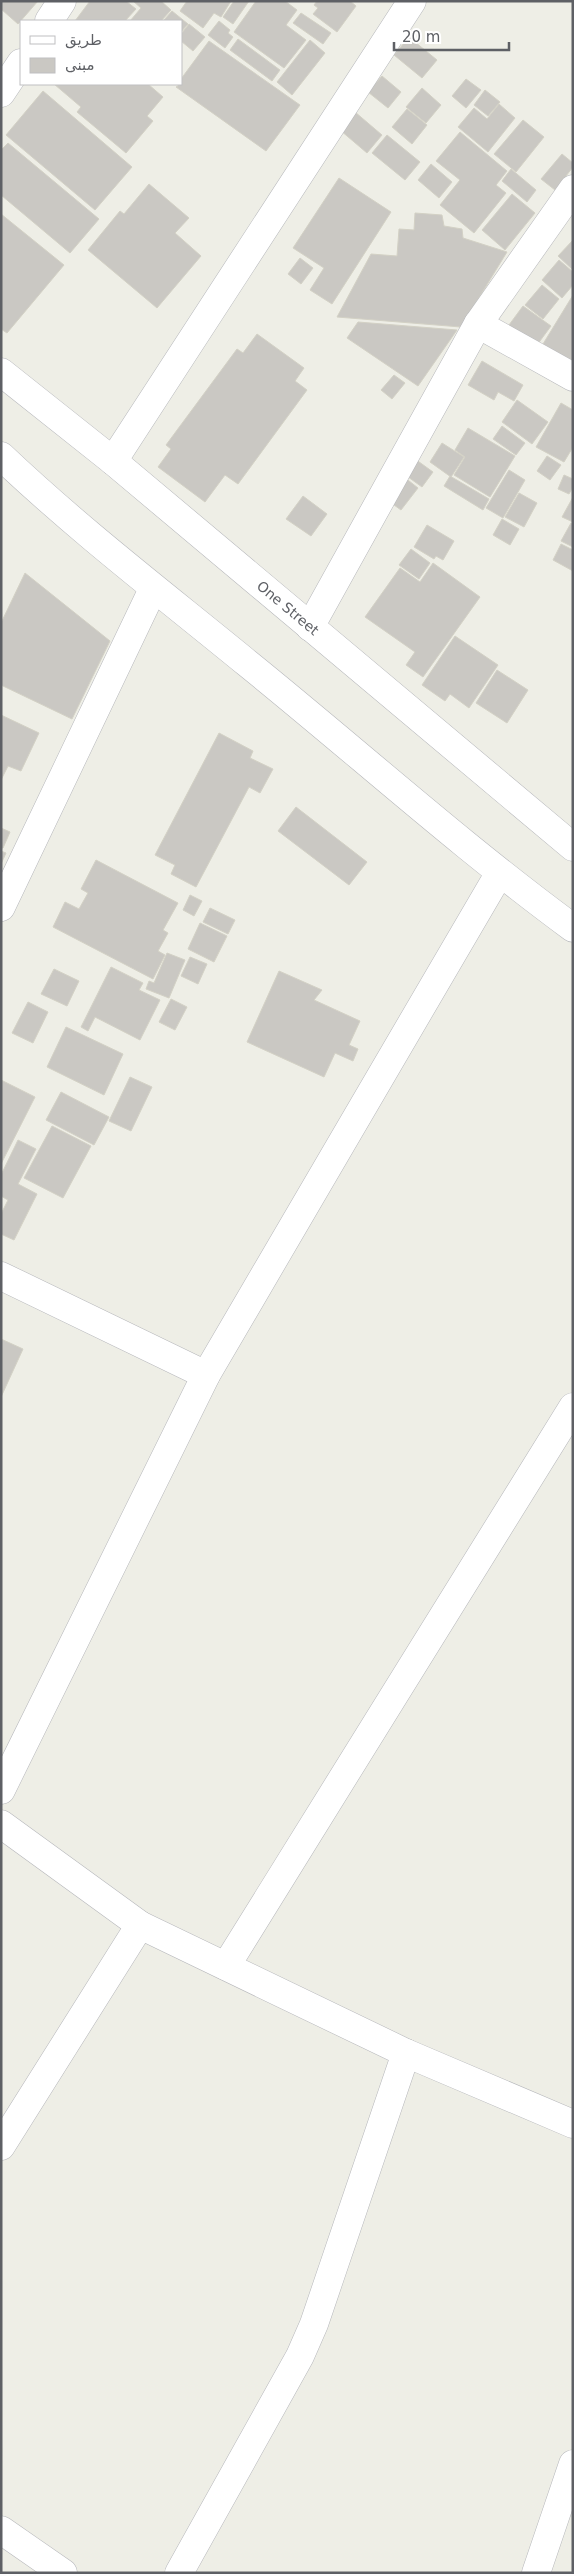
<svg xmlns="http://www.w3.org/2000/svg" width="574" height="2574" font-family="'DejaVu Sans',Cairo,sans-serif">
<rect width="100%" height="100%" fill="#eeeee6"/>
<g fill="#cac8c3" stroke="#d3d1c5">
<path d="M1 1H38L18 24 1 9Z"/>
<path d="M90 1H126L136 9 125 21H75Z"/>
<path d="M133 1H161L171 10 161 21H130L141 8Z"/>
<path d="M187 1H231L221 17 214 13 203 28 180 11Z"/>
<path d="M234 1H249L233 24 223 17Z"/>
<path d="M256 1H285L297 10 286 25 306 40 284 68 234 32Z"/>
<path d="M317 1H350L356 6 337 32 313 14 318 8 314 5Z"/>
<path d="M172 11 188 24 181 32V21H163Z"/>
<path d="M301 13 331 33 323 44 293 23Z"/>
<path d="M219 21 230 30 228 33 233 37 225 48 208 35Z"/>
<path d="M189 24 205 37 193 51 181 41V34Z"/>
<path d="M409 37 437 60 422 78 394 55Z"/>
<path d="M238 39 280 70 272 81 230 50Z"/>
<path d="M310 40 325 53 292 95 277 82Z"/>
<path d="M209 41 300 105 266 151 176 87 181 84V79Z"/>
<path d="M382 76 401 92 388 108 368 92Z"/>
<path d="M466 79 481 90 466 108 452 96Z"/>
<path d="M54 84H148L163 97 147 116 153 121 126 153 77 112 81 107Z"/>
<path d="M422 88 441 105 426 123 406 107Z"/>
<path d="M485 90 500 102 488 116 474 105Z"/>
<path d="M43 91 132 167 95 210 6 135Z"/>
<path d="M499 104 515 118 488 152 458 127 474 108 487 119Z"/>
<path d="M407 109 427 125 412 144 392 127Z"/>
<path d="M355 112 382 135 367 153 340 130Z"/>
<path d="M523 120 544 137 516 172 494 154Z"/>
<path d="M460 132 507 171 496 185 506 193 474 233 440 205 460 180 436 161Z"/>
<path d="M387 135 420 162 405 180 372 153Z"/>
<path d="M8 143 99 219 70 253 1 195V150Z"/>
<path d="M562 154 573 163V167L555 190 541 179Z"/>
<path d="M431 164 452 182 439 198 418 180Z"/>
<path d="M511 169 536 190 527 202 502 181Z"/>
<path d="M339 178 391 212 332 304 310 290 324 268 293 248Z"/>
<path d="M149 184 189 218 175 233 201 256 157 308 88 250 120 211 124 214Z"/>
<path d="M512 194 535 213 505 250 482 230Z"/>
<path d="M415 213 442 215 444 226 462 229 463 238 507 252 461 327 337 317 371 254 397 256 399 229 414 230Z"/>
<path d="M1 214 64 265 7 333 1 329Z"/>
<path d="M573 240V270L558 256Z"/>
<path d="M300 258 313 268 301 284 288 274Z"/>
<path d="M559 260 573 272V285L562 298 542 280Z"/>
<path d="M542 285 559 299 543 319 525 305Z"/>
<path d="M573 295V362L543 344Z"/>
<path d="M523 306 551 326 537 345 509 325Z"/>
<path d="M358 322 457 330 418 386 347 338Z"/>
<path d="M257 334 304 368 295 381 307 390 238 484 225 475 205 502 158 467 171 449 166 445 237 349 243 353Z"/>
<path d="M482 361 523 385 514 401 498 392 494 400 468 385Z"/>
<path d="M394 375 405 383 392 399 381 390Z"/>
<path d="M517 400 548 422 532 444 502 422Z"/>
<path d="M561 403 573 410V447L564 462 536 447Z"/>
<path d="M502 426 525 443 516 455 493 439Z"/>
<path d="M468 428 515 456 490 497 454 475 465 457 455 450Z"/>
<path d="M442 443 464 457 451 477 430 462Z"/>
<path d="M547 456 561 465 550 480 537 471Z"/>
<path d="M415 459 433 472 422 487 404 474Z"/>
<path d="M509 470 525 480 503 518 486 508Z"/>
<path d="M564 475 573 479V487L569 494 558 489Z"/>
<path d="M450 476 489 499 483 510 444 486Z"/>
<path d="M404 477 418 488 401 510 387 500Z"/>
<path d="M519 493 537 503 524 527 505 517Z"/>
<path d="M303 496 327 514 311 536 286 519Z"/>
<path d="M573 497V522L562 517Z"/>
<path d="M502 519 519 529 510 545 493 535Z"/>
<path d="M571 523 573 524V547L561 541Z"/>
<path d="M427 525 454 541 443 560 436 556 434 559 414 547Z"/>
<path d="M561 544 573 550V571L553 560Z"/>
<path d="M411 549 430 563 419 579 399 565Z"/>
<path d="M433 563 480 597 423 677 406 665 415 652 365 617 400 568 420 582Z"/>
<path d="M25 573 110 641 72 719 1 685V623Z"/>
<path d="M455 636 498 665 469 708 450 694 445 701 422 685Z"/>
<path d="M497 670 528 690 507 723 476 703Z"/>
<path d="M1 715 39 733 21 771 8 766 1 780Z"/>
<path d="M219 733 253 751 250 758 273 769 260 793 249 787 196 887 171 874 175 865 155 855Z"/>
<path d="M296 807 367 862 349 885 278 831Z"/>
<path d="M1 828 10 832 3 848H1Z"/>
<path d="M1 851 6 853 1 864Z"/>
<path d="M96 860 178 903 163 930 168 933 158 951 165 955 153 979 53 927 65 902 79 909 88 893 81 889Z"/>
<path d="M190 895 202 901 194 916 183 910Z"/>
<path d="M210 908 235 920 228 934 203 922Z"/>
<path d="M200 923 227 936 214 962 188 949Z"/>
<path d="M167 953 185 960 169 998 146 989 149 981 154 983Z"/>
<path d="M190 957 207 964 198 984 181 976Z"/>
<path d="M111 967 143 983 139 990 160 1000 140 1040 95 1017 88 1031 81 1027Z"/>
<path d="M54 969 79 981 67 1006 41 994Z"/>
<path d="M279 971 322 990 314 1000 360 1021 349 1045 358 1049 353 1061 335 1053 324 1077 247 1042Z"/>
<path d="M171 999 187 1007 175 1030 159 1022Z"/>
<path d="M28 1002 48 1012 33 1043 12 1033Z"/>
<path d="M66 1027 123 1054 104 1095 47 1067Z"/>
<path d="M130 1077 152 1087 131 1131 109 1121Z"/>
<path d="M1 1080 35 1097 1 1164Z"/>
<path d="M61 1092 109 1117 94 1145 46 1120Z"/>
<path d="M52 1126 91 1146 63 1198 24 1178Z"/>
<path d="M18 1140 36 1149 18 1184 37 1194 14 1240 1 1234V1214L8 1200 1 1196V1175Z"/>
<path d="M1 1339 23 1349 1 1397Z"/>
</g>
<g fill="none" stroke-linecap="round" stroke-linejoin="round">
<g stroke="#b6b7bb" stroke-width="29">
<g id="minor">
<path d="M49 21 62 1"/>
<path d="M1 93 21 63"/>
<path d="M478 324 573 377"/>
<path d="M1 372 113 461 573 847"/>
<path d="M1 456C79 530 164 595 247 663 356 751 460 845 573 928"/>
<path d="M113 461 412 1"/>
<path d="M310 627 478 324 573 189"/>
<path d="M1 907 153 589"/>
<path d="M1 1276 206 1375"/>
<path d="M1 1790 206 1375 499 874"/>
<path d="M1 1824 140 1925 406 2053 573 2124"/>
<path d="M226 1966 573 1407"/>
<path d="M1 2146 140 1925"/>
<path d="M1 2530 63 2573"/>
<path d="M179 2573 300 2356 314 2324 406 2053"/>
<path d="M536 2573 573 2464"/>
</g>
</g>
<use href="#minor" stroke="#fff" stroke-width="28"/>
</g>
<g text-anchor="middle" stroke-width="4.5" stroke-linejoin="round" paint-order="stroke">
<g font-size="14" fill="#5e6065" stroke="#fff">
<text transform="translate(288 608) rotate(40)" y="5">One Street</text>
</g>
</g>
<rect width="574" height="2574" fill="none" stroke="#5e6065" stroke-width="5"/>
<rect x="20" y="20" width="162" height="65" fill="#ffffff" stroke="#bfbfc1"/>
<rect x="30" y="36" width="25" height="8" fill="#ffffff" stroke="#bfbfc1"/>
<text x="65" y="45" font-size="15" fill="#5e6065">طريق</text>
<rect x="30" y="58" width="25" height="15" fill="#cac8c3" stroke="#bfbfc1"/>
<text x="65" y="70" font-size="15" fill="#5e6065">مبنى</text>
<path d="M394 42v8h115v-8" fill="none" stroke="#5e6065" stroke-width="2.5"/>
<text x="402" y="42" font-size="15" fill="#5e6065" stroke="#ffffff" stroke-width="4" paint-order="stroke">20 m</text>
</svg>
